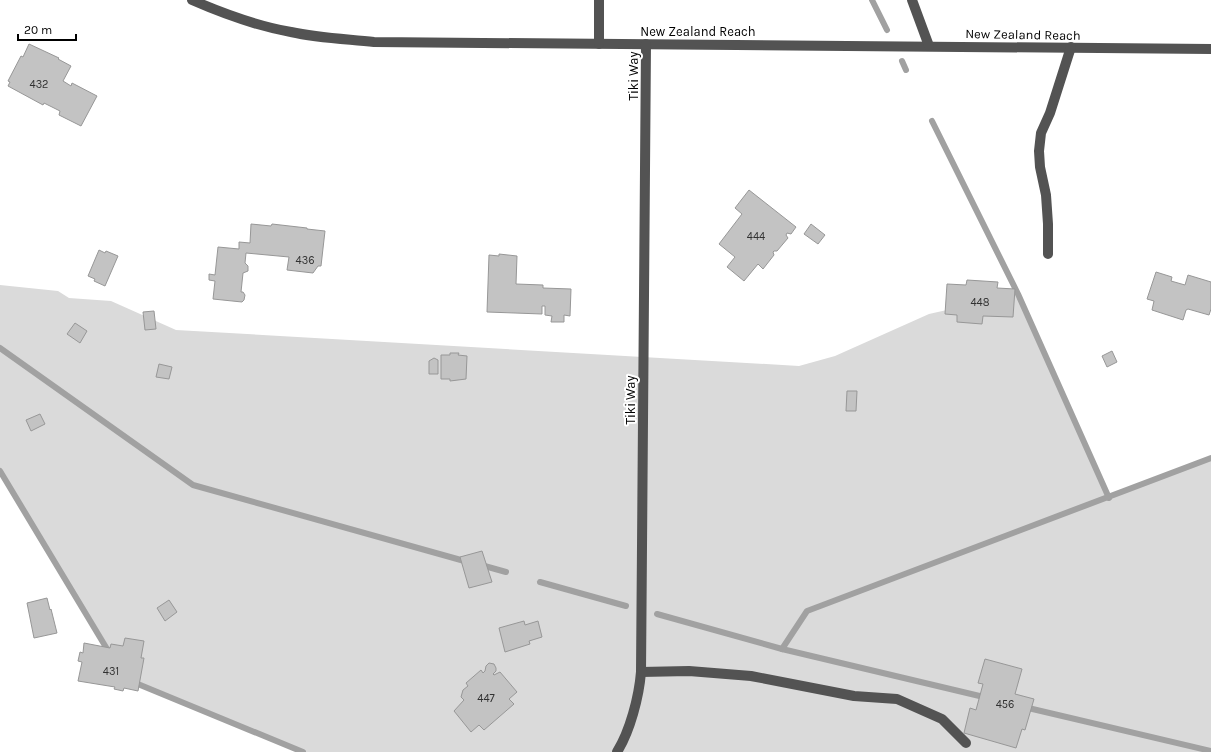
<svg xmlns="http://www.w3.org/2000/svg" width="1211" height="752" font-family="Karla,sans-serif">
<rect width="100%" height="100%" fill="#fff"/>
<path fill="#dadada" d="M0 285 58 291 69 298 111 301 176 330 799 366 835 356 929 314 1018 294 1109 498 1211 459V752H303L126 679 0 471Z"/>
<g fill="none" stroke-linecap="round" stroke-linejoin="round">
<g stroke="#a1a1a1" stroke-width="6">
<path d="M872 0 887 30"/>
<path d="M902 61 906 70"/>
<path d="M932 121 1018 294 1109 498"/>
<path d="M0 348 193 485 468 562"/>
<path d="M0 471 110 654"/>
<path d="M481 565 506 572"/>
<path d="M540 582 626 606"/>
<path d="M657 614 782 649 988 698"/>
<path d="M782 649 807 611 1211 458"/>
<path d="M133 682 303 752"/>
<path d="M1024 707 1211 751"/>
</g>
</g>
<g fill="#c3c3c3" stroke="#979797">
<path d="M29 44 59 58 58 59 71 66 63 81 71 86 72 83 97 96 81 126 59 115 60 111 44 103 43 105 8 86 10 82 8 81 21 56 23 57Z"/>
<path d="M749 190 796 227 791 234 787 233 786 235 788 238 777 251H774L773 252 774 255 763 269 758 264 744 281 727 267 735 257 719 244 742 214 735 208Z"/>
<path d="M251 224 271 226 272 224 307 228V229L325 231 321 266H318L313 273 287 270 289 257 246 253 245 263 248 266V271L243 273 241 292H243L245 295 244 300 242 302 213 299 215 281 209 280V274L215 275 218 247 239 249V242L250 243Z"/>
<path d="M811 224 825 235 818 244 804 234Z"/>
<path d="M99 250 105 253 106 251 118 256 105 286 94 281 95 279 88 276Z"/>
<path d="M499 254 517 256 516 284 543 285V288L571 289 570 316 564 315V322H551L552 316 545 315V306H542V314L487 312 489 255 499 256Z"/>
<path d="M1156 272 1172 277 1171 281 1185 285 1188 275 1211 282V309L1209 315 1188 309 1186 310 1183 320 1152 310 1154 301 1147 299Z"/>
<path d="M967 280 998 282 997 288 1015 289 1013 317 983 316 982 324 957 322V315L945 314 947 284 966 285Z"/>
<path d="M154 311 156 329 145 330 143 312Z"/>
<path d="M75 323 87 331 80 343 67 334Z"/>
<path d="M1112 351 1117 362 1107 367 1102 356Z"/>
<path d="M450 353H459L458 355 467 356 466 379 450 381V379H441V355H450Z"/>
<path d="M434 358 438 360V374H429V361Z"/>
<path d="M159 364 172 367 169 379 156 377Z"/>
<path d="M847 391H857L856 411H846Z"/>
<path d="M40 414 45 424 31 431 26 420Z"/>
<path d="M482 551 492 582 469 588 460 557Z"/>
<path d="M47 598 50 610 51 609 57 633 34 638 27 603Z"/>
<path d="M169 600 177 612 165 621 157 608Z"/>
<path d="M524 621 525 625 538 621 542 637 529 641 530 644 505 652 499 628Z"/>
<path d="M125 638 144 641 141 658H144L138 691 124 688 123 691 114 689 115 687 78 681 82 662 78 661 80 652 83 653 84 643 110 648 111 644 123 646Z"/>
<path d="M985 659 1022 669 1015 694 1034 699 1025 730 1022 729 1016 748 964 733 970 708 976 710 983 684 978 683Z"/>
<path d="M489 663 494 664 496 668V671L493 674 494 675 500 672 517 692 509 699 514 704 484 730 479 725 471 732 454 711 464 700 461 697 463 690 468 686 466 683 481 670 483 673 485 671 486 666Z"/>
</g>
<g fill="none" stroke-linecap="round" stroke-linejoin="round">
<g stroke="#535353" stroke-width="10">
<path d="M192 0C224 14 257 26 291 32 318 38 346 39 374 42L1211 49"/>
<path d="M599 0V44"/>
<path d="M912 0 929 46"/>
<path d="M1048 254V224L1046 195 1040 167 1039 151 1041 133 1050 113 1071 47"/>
<path d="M641 672 689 671 751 676 854 696 897 699 942 719 966 743"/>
<path d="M617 752C630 731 639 697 641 672L646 44"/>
</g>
</g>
<g text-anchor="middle" stroke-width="4" stroke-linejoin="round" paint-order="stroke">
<g font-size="11" fill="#313131">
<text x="39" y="88">432</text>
<text x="756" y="240">444</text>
<text x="305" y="264">436</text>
<text x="980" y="306">448</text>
<text x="111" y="675">431</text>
<text x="486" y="702">447</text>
<text x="1005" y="708">456</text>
</g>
<g font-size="13" fill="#000" stroke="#fff">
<text x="698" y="36">New Zealand Reach</text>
<text transform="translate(1023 34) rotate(1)" y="5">New Zealand Reach</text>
<text transform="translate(633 76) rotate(-90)" y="5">Tiki Way</text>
<text transform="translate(630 400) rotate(-90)" y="5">Tiki Way</text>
</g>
</g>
<path d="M18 34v6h58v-6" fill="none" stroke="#000000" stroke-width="2"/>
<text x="24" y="34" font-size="12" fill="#000000" stroke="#ffffff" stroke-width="3" paint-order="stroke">20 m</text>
</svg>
